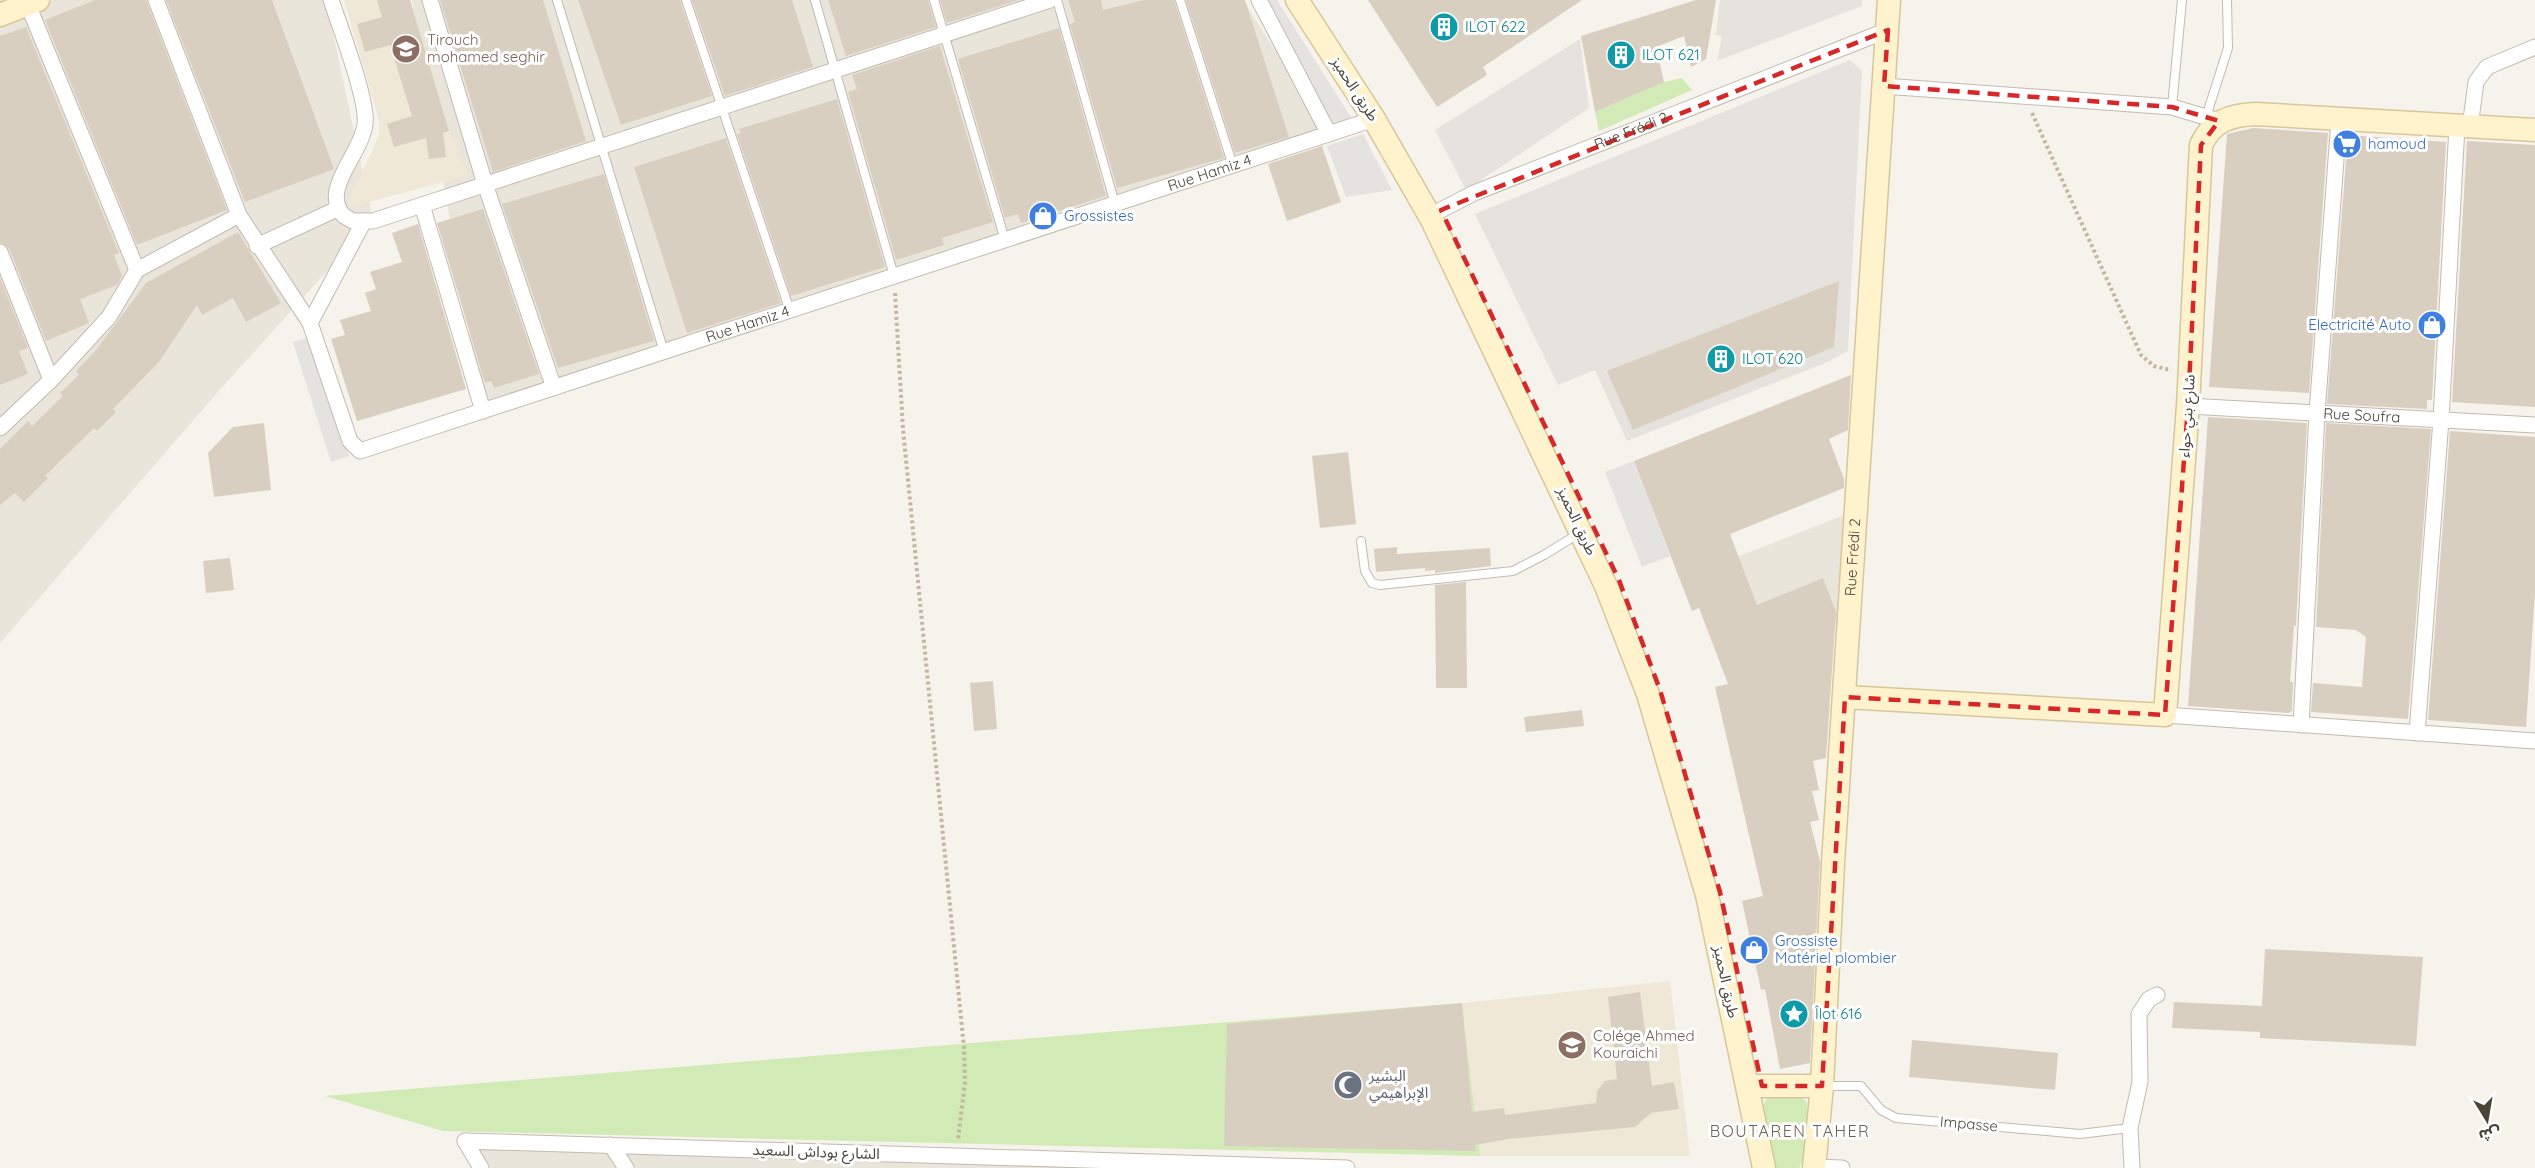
<svg xmlns="http://www.w3.org/2000/svg" width="2535" height="1168" font-family="Quicksand,'Noto Sans Arabic',sans-serif">
<rect width="100%" height="100%" fill="#f6f3ec"/>
<g fill="#eae5da">
<path d="M0 0H326L373 220 217 393 0 643Z"/>
<path d="M412 0H1243L1329 134 483 411Z"/>
<path d="M1847 514 1839 621 1721 664 1688 576Z"/>
<path d="M465 1141 1348 1168H478Z"/>
</g>
<g fill="#e6e2dd">
<path d="M1720 0H1862V6L1717 61 1722 36 1716 35Z"/>
<path d="M1580 39 1589 108 1466 190 1435 130Z"/>
<path d="M1850 60 1862 71 1848 351 1825 363 1627 441 1595 370 1558 385 1475 214Z"/>
</g>
<g fill="#efe8d6">
<path d="M344 0H410L449 131 469 175 351 207 348 200 372 152 379 134V120Z"/>
<path d="M1670 981 1690 1156H1480L1462 1003Z"/>
</g>
<g fill="#d2eab5">
<path d="M1682 78 1692 90 1599 131 1595 112 1664 82Z"/>
<path d="M1462 1003 1480 1156 443 1131 325 1096Z"/>
<path d="M1770 1094 1796 1095 1807 1102V1151L1799 1168H1772L1762 1107Z"/>
</g>
<g fill="#e5e3e0">
<path d="M1264 0H1277L1352 119 1332 125Z"/>
<path d="M1363 134 1392 190 1346 197 1327 146Z"/>
<path d="M310 337 349 456 331 462 293 342Z"/>
<path d="M1634 461 1670 556 1642 567 1605 472Z"/>
</g>
<g fill="#d8cfc1">
<path d="M95 0H146L227 210 137 245 45 20Z"/>
<path d="M166 0H272L334 169 245 202Z"/>
<path d="M377 0H410L449 131 443 133 446 157 429 159 426 138 394 147 387 124 412 116 390 45 365 52 357 24 382 17Z"/>
<path d="M440 0H543L586 141 493 172Z"/>
<path d="M578 0H680L712 96 621 125Z"/>
<path d="M692 0H792L813 67 725 96Z"/>
<path d="M828 0H928L936 27 846 56Z"/>
<path d="M940 0H1019L947 23Z"/>
<path d="M1068 0H1101L1103 10 1144 0H1174L1224 158 1117 188 1070 24 1075 22Z"/>
<path d="M1186 0H1245L1289 137 1235 153Z"/>
<path d="M1368 0H1582L1483 67 1487 75 1437 107Z"/>
<path d="M1696 0H1716L1706 59 1691 67 1684 36 1656 47 1664 82 1595 112 1581 36Z"/>
<path d="M26 27 119 253 114 255 122 276 117 285 80 299 89 323 46 341 9 248 0 242V36Z"/>
<path d="M1059 28 1106 196 1021 223 1018 214 1005 218 958 59Z"/>
<path d="M940 46 993 222 942 238 944 245 896 260 848 92 857 89 852 75Z"/>
<path d="M837 99 885 267 791 296 737 134 741 133 739 129Z"/>
<path d="M2253 128 2328 133 2309 393 2209 387 2227 134Z"/>
<path d="M2348 135 2446 142 2432 400H2427V409L2327 404Z"/>
<path d="M726 138 781 303 687 333 634 167Z"/>
<path d="M2467 141 2535 145V407L2452 402Z"/>
<path d="M1322 146 1341 202 1287 221 1268 164Z"/>
<path d="M604 174 654 341 558 368 502 204Z"/>
<path d="M483 209 539 374 494 388 491 381 485 383 437 223Z"/>
<path d="M418 224 466 389 357 421 331 339 345 335 340 320 371 311 365 293 376 289 370 272 402 262 392 233Z"/>
<path d="M238 232 281 303 246 322 233 298 202 315 197 305 158 363 113 409 116 412 97 431 94 428 45 476 48 478 24 502 15 493 0 505V449L28 421 32 426 63 396 60 393 79 375 76 371 96 350 146 283Z"/>
<path d="M0 278 28 348 19 351 28 374 0 385Z"/>
<path d="M1839 281 1834 347 1633 430 1607 371Z"/>
<path d="M1851 375 1848 430 1829 439 1844 479V488L1730 534 1757 605 1823 578 1836 612 1826 758 1813 761 1819 790 1812 791 1819 820 1810 822 1820 861 1810 1063 1780 1069 1765 989 1761 990 1742 901 1763 896 1715 687 1728 684 1699 608 1692 611 1634 461Z"/>
<path d="M2208 417 2307 423 2296 626 2294 625 2290 682H2293L2292 711 2288 713 2188 706Z"/>
<path d="M264 423 271 490 214 497 208 453 233 427Z"/>
<path d="M2326 423 2431 429 2408 719 2311 712 2313 683 2362 687 2366 637 2356 630 2316 627Z"/>
<path d="M2450 431 2535 437V592L2526 727 2428 720Z"/>
<path d="M1348 452 1356 524 1320 528 1312 456Z"/>
<path d="M1397 547V554L1490 548 1491 566 1435 573V570L1425 571V568L1376 572 1374 549Z"/>
<path d="M230 558 234 590 206 593 203 561Z"/>
<path d="M1466 582 1467 688H1436L1435 585Z"/>
<path d="M993 681 997 729 974 731 970 683Z"/>
<path d="M1582 710 1584 726 1526 732 1524 717Z"/>
<path d="M2265 949 2423 957 2416 1046 2260 1038V1032L2172 1028 2174 1002 2262 1006Z"/>
<path d="M1640 992 1652 1086 1674 1082 1679 1109 1651 1113 1635 1127 1508 1139 1475 1145 1476 1151 1224 1146 1227 1024 1462 1003 1472 1112 1504 1108 1505 1115 1596 1103 1597 1091 1605 1081 1617 1079 1608 997Z"/>
<path d="M1912 1040 2058 1053 2055 1090 1909 1077Z"/>
</g>
<g fill="none" stroke-linecap="round" stroke-linejoin="round">
<g stroke="#c2bbae" stroke-width="10">
<g id="lane">
<path d="M557 0 664 352"/>
<path d="M686 0 790 311"/>
<path d="M815 0 894 276"/>
<path d="M934 0 1005 240"/>
<path d="M1057 0 1115 204"/>
<path d="M1180 0 1233 166"/>
<path d="M2172 107 2182 0"/>
<path d="M2206 117 2228 48 2227 0"/>
<path d="M1361 541 1365 571 1372 583 1380 585 1513 571 1544 555 1578 534"/>
<path d="M1824 1086H1861L1881 1110 1896 1118 2080 1134 2130 1128"/>
</g>
</g>
<g stroke="#c2bbae" stroke-width="17">
<g id="street">
<path d="M26 0 137 270"/>
<path d="M331 0C340 27 368 100 365 124 362 154 319 190 344 216L353 221H373L422 205 1050 0"/>
<path d="M430 0 485 184 554 388"/>
<path d="M1259 0 1329 134"/>
<path d="M1884 86 2172 107 2219 121"/>
<path d="M2470 127 2476 82 2487 67 2535 47"/>
<path d="M422 205 483 411"/>
<path id="s1" d="M1441 210 1474 193 1888 30"/>
<path d="M239 215 310 323"/>
<path id="s2" d="M364 221 310 323 350 441 360 451 1374 119"/>
<path d="M257 246 337 209"/>
<path d="M0 252 51 380"/>
<path id="s3" d="M2188 406 2535 425"/>
<path d="M0 428 51 380 109 317 137 270 239 215 156 0"/>
<path d="M2165 715 2535 741"/>
<path d="M2301 725 2317 413 2339 120"/>
<path d="M2417 733 2441 420 2457 126"/>
<path d="M465 1141 1347 1168"/>
<path d="M465 1141 481 1168"/>
<path d="M611 1145 626 1168"/>
<path d="M1814 1167 1842 1168"/>
<path d="M2132 1168 2130 1128 2140 1082 2139 1014 2149 999 2157 995"/>
</g>
</g>
<g stroke="#d6c79b" stroke-width="25">
<g id="secondary">
<path d="M1297 0 1374 119 1432 220 1606 586 1648 694 1707 895 1764 1168"/>
<path d="M0 15 38 0"/>
<path d="M1845 697 2165 715 2188 406 2201 145C2212 121 2230 115 2256 114L2535 130"/>
<path d="M1748 1086H1822"/>
<path id="s4" d="M1814 1168 1822 1086 1833 863 1889 0"/>
</g>
</g>
<g stroke="#c4b79f" stroke-width="4" stroke-dasharray="3 3" stroke-linecap="butt">
<path d="M2032 113 2141 355 2154 366 2170 370"/>
<path d="M895 293 903 429 964 1048 965 1082 958 1140"/>
</g>
<use href="#lane" stroke="#fff" stroke-width="8"/>
<use href="#street" stroke="#fff" stroke-width="15"/>
<use href="#secondary" stroke="#fff3cd" stroke-width="22"/>
</g>
<path fill="none" stroke="#d62828" stroke-width="4.5" stroke-dasharray="12 8" stroke-linejoin="round" d="M1888 30 1884 86 2172 107 2219 121 2201 145 2188 406 2165 715 1845 697 1822 1086H1762L1720 892 1660 690 1619 580 1441 210Z"/>
<defs>
<g id="building-disc" transform="scale(1.5)"><circle r="9.5" fill="#0f9aa8" stroke="#fff"/><path d="M-4-6H4V6H1V3H-1V6H-4ZM-2.5-4.3h1.7v1.8h-1.7ZM.8-4.3h1.7v1.8H.8ZM-2.5-1h1.7V.8h-1.7ZM.8-1h1.7V.8H.8Z" fill="#fff"/></g>
<g id="university-disc" transform="scale(1.5)"><circle r="9.5" fill="#8d6e63" stroke="#fff"/><path d="M0-5L7-2L0 1L-7-2ZM-4 1L0 2.5L4 1V4Q0 6-4 4Z" fill="#fff"/></g>
<g id="supermarket-disc" transform="scale(1.5)"><circle r="9.5" fill="#3f7fe0" stroke="#fff"/><path d="M-6-5.5h2.5l.6 2H6L4.5 2H-2.5L-4.4-4H-6ZM-1.5 3.2a1.3 1.3 0 1 0 .1 0ZM3 3.2a1.3 1.3 0 1 0 .1 0Z" fill="#fff"/></g>
<g id="shop-disc" transform="scale(1.5)"><circle r="9.5" fill="#3f7fe0" stroke="#fff"/><path d="M-5-2.5h2.3a2.7 3.5 0 0 1 5.4 0H5L5.5 6h-11ZM-1.5-2.5h3a1.5 2.3 0 0 0-3 0Z" fill="#fff"/></g>
<g id="sight-disc" transform="scale(1.5)"><circle r="9.5" fill="#0f9aa8" stroke="#fff"/><path d="M0-6L1.8-2.2L6-1.7L2.9 1.2L3.7 5.4L0 3.3L-3.7 5.4L-2.9 1.2L-6-1.7L-1.8-2.2Z" fill="#fff"/></g>
<g id="school-disc" transform="scale(1.5)"><circle r="9.5" fill="#8d6e63" stroke="#fff"/><path d="M0-5L7-2L0 1L-7-2ZM-4 1L0 2.5L4 1V4Q0 6-4 4Z" fill="#fff"/></g>
<g id="mosque-disc" transform="scale(1.5)"><circle r="9.5" fill="#6b7280" stroke="#fff"/><path d="M3.5-4.9A6 6 0 1 0 3.5 4.9A5 5 0 1 1 3.5-4.9Z" fill="#fff"/></g>
</defs>
<g fill-rule="evenodd">
<use href="#building-disc" x="1444" y="27"/>
<use href="#university-disc" x="406" y="49"/>
<use href="#building-disc" x="1621" y="55"/>
<use href="#supermarket-disc" x="2347" y="144"/>
<use href="#shop-disc" x="1043" y="216"/>
<use href="#shop-disc" x="2432" y="325"/>
<use href="#building-disc" x="1721" y="359"/>
<use href="#shop-disc" x="1754" y="950"/>
<use href="#sight-disc" x="1794" y="1014"/>
<use href="#school-disc" x="1572" y="1045"/>
<use href="#mosque-disc" x="1348" y="1085"/>
</g>
<g text-anchor="middle" stroke-width="6" stroke-linejoin="round" paint-order="stroke">
<g font-size="15" fill="#0d838f" stroke="#fff" text-anchor="start">
<text x="1465" y="32">ILOT 622</text>
<text x="1642" y="60">ILOT 621</text>
<text x="1742" y="364">ILOT 620</text>
<text x="1815" y="1019">Îlot 616</text>
</g>
<g font-size="15" fill="#785e54" stroke="#fff" text-anchor="start">
<text x="427" y="45">Tirouch<tspan x="427" dy="17">mohamed seghir</tspan></text>
<text x="1593" y="1041">Colége Ahmed<tspan x="1593" dy="17">Kouraichi</tspan></text>
</g>
<g font-size="15" fill="#4b4439" stroke="#fff">
<text transform="translate(1355 89) rotate(57)" y="5">طريق الحميز</text>
<text dy="5" stroke="none"><textPath href="#s1" startOffset="206">Rue Frédi 2</textPath></text>
<text dy="5" stroke="none"><textPath href="#s2" startOffset="1148">Rue Hamiz 4</textPath></text>
<text dy="5" stroke="none"><textPath href="#s2" startOffset="662">Rue Hamiz 4</textPath></text>
<text transform="translate(2187 416) rotate(-86)" y="5">شارع بني حواء</text>
<text dy="5" stroke="none"><textPath href="#s3" startOffset="174">Rue Soufra</textPath></text>
<text transform="translate(1577 521) rotate(65)" y="5">طريق الحميز</text>
<text dy="5" stroke="none"><textPath href="#s4" startOffset="612">Rue Frédi 2</textPath></text>
<text transform="translate(1726 982) rotate(78)" y="5">طريق الحميز</text>
<text transform="translate(1969 1124) rotate(5)" y="5">Impasse</text>
<text transform="translate(816 1152) rotate(2)" y="5">الشارع بوداش السعيد</text>
</g>
<g font-size="15" fill="#366cbe" stroke="#fff" text-anchor="start">
<text x="2368" y="149">hamoud</text>
<text x="1064" y="221">Grossistes</text>
<text x="2411" y="330" text-anchor="end">Electricité Auto</text>
<text x="1775" y="946">Grossiste<tspan x="1775" dy="17">Matériel plombier</tspan></text>
</g>
<g font-size="15" fill="#5b616d" stroke="#fff" text-anchor="start">
<text x="1369" y="1081">البشير<tspan x="1369" dy="17">الإبراهيمي</tspan></text>
</g>
<g font-size="16" letter-spacing="1.5" fill="#6e6250" stroke="#fff">
<text x="1790" y="1137">BOUTAREN TAHER</text>
</g>
</g>
<g transform="translate(2487 1120) rotate(169)" stroke="#ffffff" stroke-width="4.5" paint-order="stroke">
<path d="M0-4.5L10 22L0 15L-10 22Z" fill="#4b4439"/>
<text y="-9" font-size="16" font-weight="bold" text-anchor="middle" fill="#4b4439">ش</text>
</g>
</svg>
